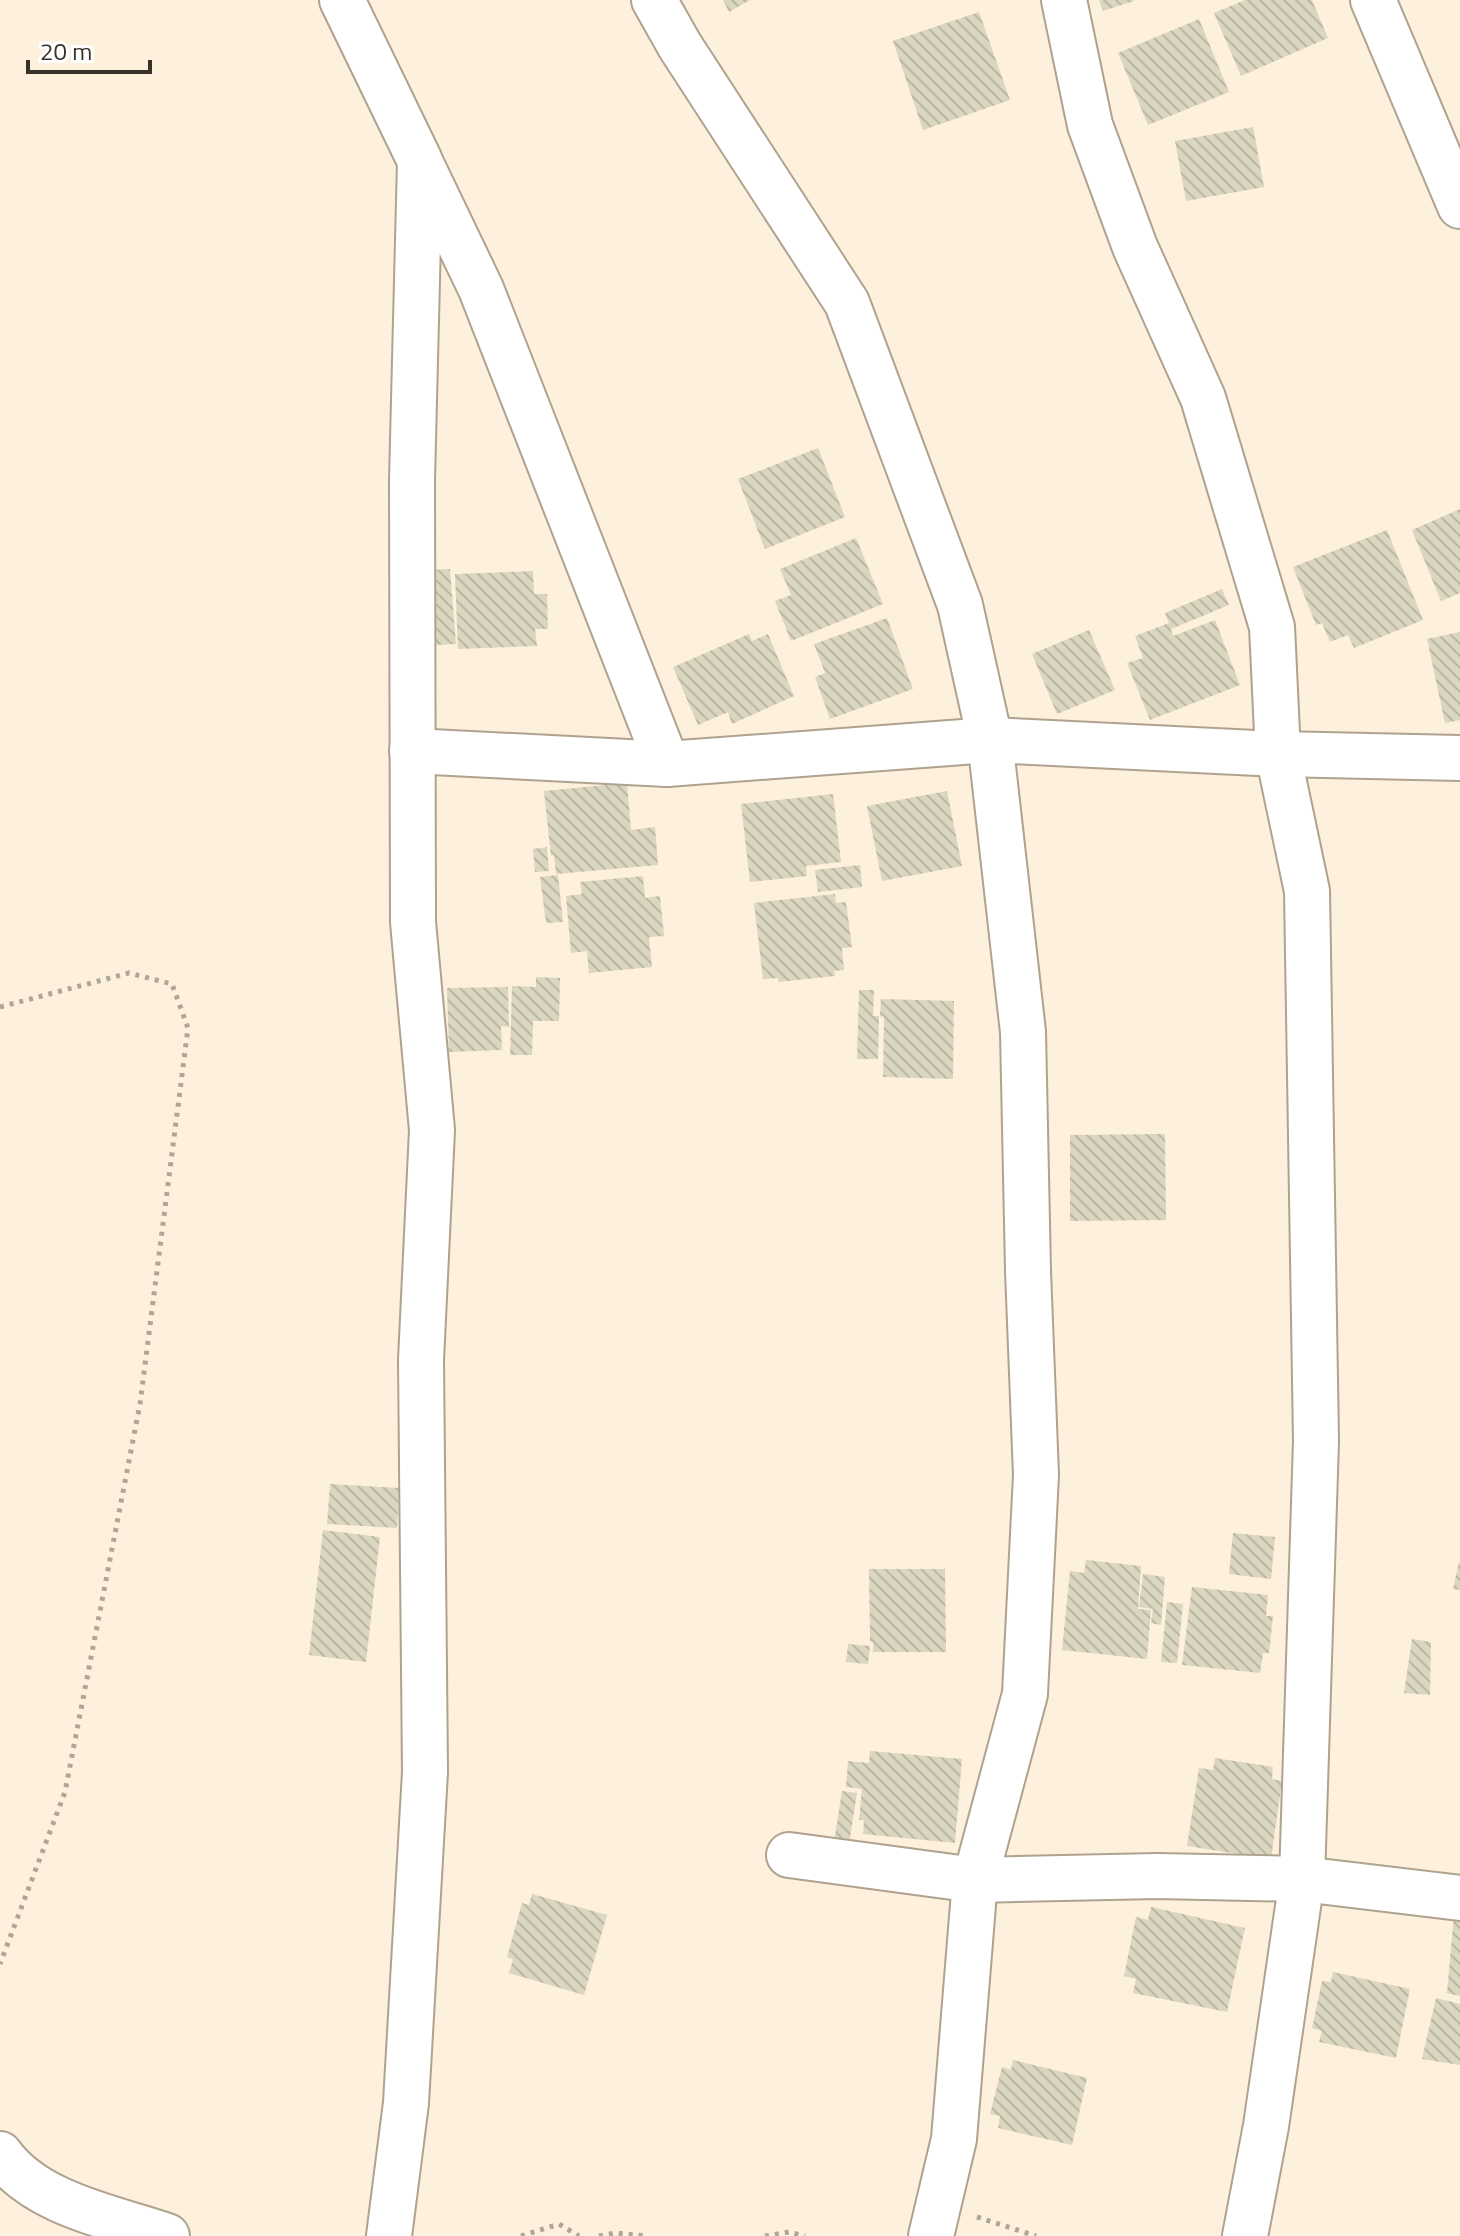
<svg xmlns="http://www.w3.org/2000/svg" width="1460" height="2236" font-family="'Titillium Web',sans-serif">
<defs>
<pattern id="building-back-hatch" width="6" height="6" patternUnits="userSpaceOnUse" patternTransform="scale(2)"><rect width="6" height="6" fill="#dbd6c0"/><path d="M-1 5l2 2M0 0l6 6M5-1l2 2" fill="none" stroke="#bdb8a5"/></pattern>
</defs>
<rect width="100%" height="100%" fill="#fdf0dc"/>
<g fill="url(#building-back-hatch)">
<path d="M723 0H750L729 12Z"/>
<path d="M1099 0H1134V1L1103 11Z"/>
<path d="M1245 0H1312L1328 38 1241 76 1214 13Z"/>
<path d="M979 12 1010 100 923 130 893 41Z"/>
<path d="M1199 19 1229 92 1148 125 1118 53Z"/>
<path d="M1253 127 1264 187 1186 201 1175 141Z"/>
<path d="M818 448 845 517 765 549 738 479Z"/>
<path d="M1460 509V593L1441 601 1412 530Z"/>
<path d="M1387 530 1423 620 1354 648 1348 635 1330 642 1322 623 1316 625 1293 567Z"/>
<path d="M856 538 883 604 791 641 775 601 791 595 780 569Z"/>
<path d="M450 569 456 644 436 645 430 570Z"/>
<path d="M533 571 534 594H547L548 629H535L537 646 458 649 455 574Z"/>
<path d="M1222 589 1229 605 1171 629 1173 636 1215 620 1240 685 1150 720 1127 663 1143 658 1135 636 1169 623 1165 613Z"/>
<path d="M887 618 913 689 830 719 815 677 825 673 814 644Z"/>
<path d="M1089 630 1115 690 1057 714 1032 654Z"/>
<path d="M1460 632V720L1445 723 1427 639Z"/>
<path d="M749 634 752 641 768 634 794 696 732 724 728 712 698 725 673 667Z"/>
<path d="M627 783 631 830 655 827 658 865 556 874 554 855 551 856 544 791Z"/>
<path d="M947 791 962 866 882 881 867 806Z"/>
<path d="M833 794 841 862 806 866 807 876 750 882 741 804Z"/>
<path d="M547 847 549 871 535 872 533 849Z"/>
<path d="M860 865 862 887 818 892 815 870Z"/>
<path d="M558 875 563 922 546 923 540 877Z"/>
<path d="M643 876 645 898 660 896 664 936 649 937 652 967 589 973 587 951 571 953 566 896 582 894 580 882Z"/>
<path d="M835 894 836 903 846 902 852 947 842 948 844 970 834 971 835 976 779 982 778 978 763 979 754 903Z"/>
<path d="M536 977 560 978 559 1021H533L532 1055H510L512 986 536 987Z"/>
<path d="M508 987 509 1027 501 1026 502 1050 449 1052 447 988Z"/>
<path d="M859 990H874L873 1016H879L878 1059H857Z"/>
<path d="M881 999 954 1001 953 1079 883 1077 884 1017 880 1016Z"/>
<path d="M1165 1134 1166 1220 1070 1221V1135Z"/>
<path d="M330 1484 399 1488 397 1528 327 1524Z"/>
<path d="M323 1530 380 1537 366 1662 309 1655Z"/>
<path d="M1233 1533 1275 1537 1271 1579 1229 1574Z"/>
<path d="M1086 1560 1141 1566 1138 1609 1151 1610 1147 1659 1062 1650 1070 1571 1084 1573Z"/>
<path d="M1459 1562 1460 1563V1590L1453 1589Z"/>
<path d="M869 1569H945L946 1652H873V1642H870Z"/>
<path d="M1143 1574 1165 1577 1161 1625 1151 1623 1153 1609 1139 1607Z"/>
<path d="M1192 1587 1268 1595 1266 1616H1273L1269 1653H1263L1260 1673 1182 1665Z"/>
<path d="M1167 1602 1183 1604 1177 1663 1161 1662Z"/>
<path d="M1412 1639 1431 1642 1430 1695 1404 1693Z"/>
<path d="M848 1644 870 1646 868 1664 846 1662Z"/>
<path d="M870 1751 962 1759 955 1843 863 1834 864 1820H859L862 1789 846 1787 848 1761 869 1763Z"/>
<path d="M1215 1758 1273 1767 1272 1779 1282 1781 1271 1859 1187 1846 1199 1768 1213 1770Z"/>
<path d="M842 1791 857 1793 849 1844 834 1842Z"/>
<path d="M532 1894 607 1915 584 1995 509 1973 513 1959 507 1957 522 1903 529 1905Z"/>
<path d="M1151 1907 1245 1928 1227 2012 1133 1993 1136 1979 1124 1976 1136 1917 1148 1920Z"/>
<path d="M1454 1915H1460V1996L1447 1993Z"/>
<path d="M1333 1972 1410 1989 1396 2058 1319 2042 1322 2031 1312 2028 1322 1981 1331 1982Z"/>
<path d="M1436 1998 1460 2004V2065L1422 2059Z"/>
<path d="M1013 2060 1087 2078 1072 2145 998 2128 1000 2116 990 2114 1002 2067 1011 2070Z"/>
</g>
<g fill="none" stroke-linecap="round" stroke-linejoin="round">
<g stroke="#afa28f" stroke-width="48">
<g id="minor">
<path d="M342 0 420 161 412 480 413 922 432 1130 421 1360 425 1772 406 2103 389 2236"/>
<path d="M654 0 680 46 847 303 960 605 990 740 1023 1032 1028 1271 1036 1475 1025 1694 975 1880 954 2139 931 2236"/>
<path d="M1064 0 1090 125 1135 247 1203 398 1272 627 1278 754 1307 891 1316 1441 1302 1879 1266 2126 1245 2236"/>
<path d="M1373 0 1460 206"/>
<path d="M423 168 481 289 667 764 990 740 1278 754 1460 758"/>
<path d="M412 751 667 764"/>
<path d="M789 1855 975 1880 1157 1876 1302 1879 1460 1898"/>
<path d="M0 2154C36 2204 111 2217 167 2236"/>
</g>
</g>
<g stroke="#b0a697" stroke-width="5" stroke-dasharray="4 6" stroke-linecap="butt">
<path d="M0 1007 129 973 172 984 188 1028 140 1404 65 1792 0 1964"/>
<path d="M977 2217 1036 2236"/>
<path d="M521 2236 559 2224 579 2236"/>
<path d="M599 2236 615 2233 647 2236"/>
<path d="M765 2236 789 2232 805 2236"/>
</g>
<use href="#minor" stroke="#fff" stroke-width="44"/>
</g>
<path d="M28 60v12h122v-12" fill="none" stroke="#37312a" stroke-width="4"/>
<text x="40" y="60" font-size="24" fill="#37312a" stroke="#ffffff" stroke-width="6" paint-order="stroke">20 m</text>
</svg>
